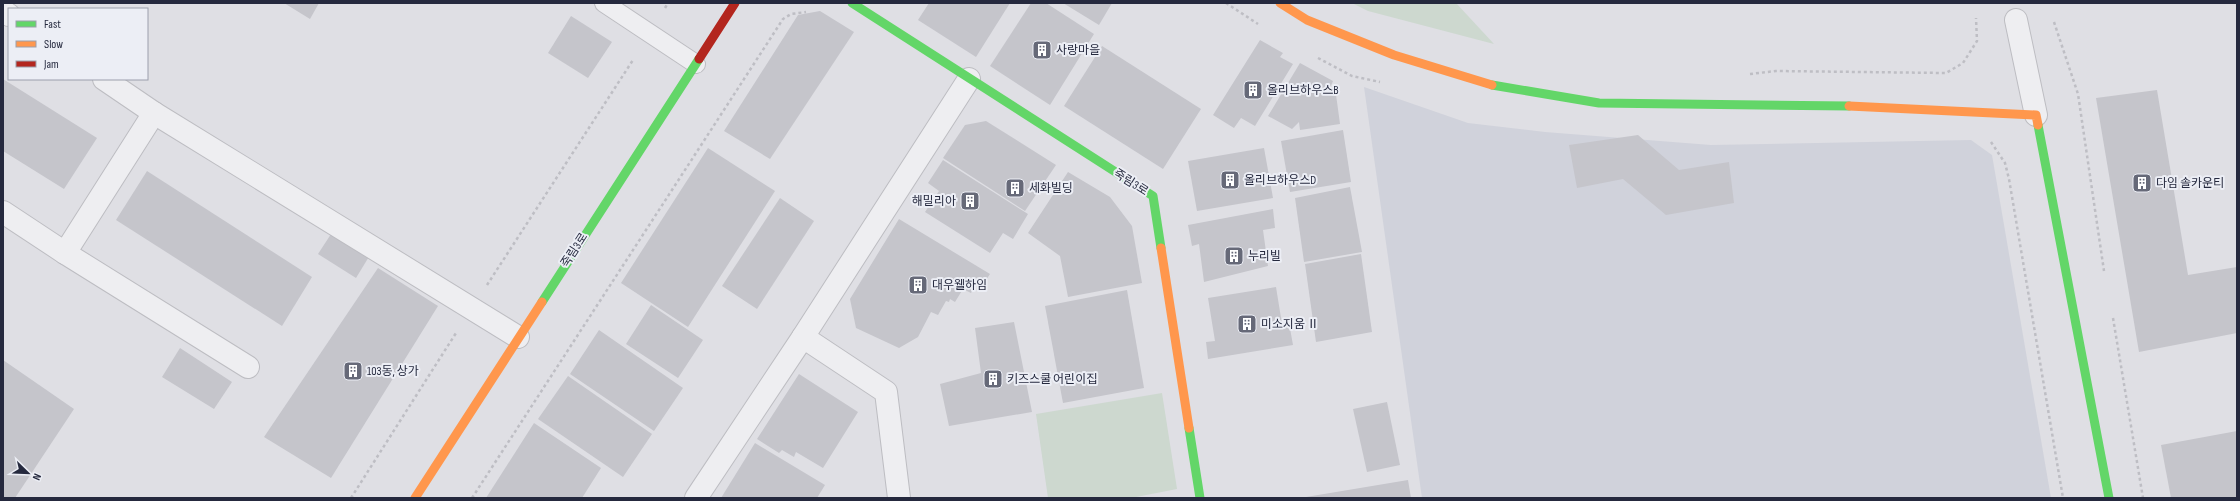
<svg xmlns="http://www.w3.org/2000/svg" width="2240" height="501" font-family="'Sofia Sans Condensed','Noto Sans KR',sans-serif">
<rect width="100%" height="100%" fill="#dfdfe4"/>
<path fill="#d0d2db" d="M1364 87 1468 123 1545 132 1711 145 1971 140 1992 155 2051 498H1422Z"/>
<g fill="#cdd8cf">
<path d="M1352 3H1456L1494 44 1368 11Z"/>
<path d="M1162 393 1177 489 1131 498H1048L1036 414Z"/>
</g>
<g fill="#c5c5cb">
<path d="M284 3H319L310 19Z"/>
<path d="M929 3H1010L976 57 918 20Z"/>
<path d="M1031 3H1046L1094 34 1050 105 990 66Z"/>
<path d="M1063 3H1112L1099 25Z"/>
<path d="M820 11 854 32 770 159 724 131 798 15Z"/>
<path d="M571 16 612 42 588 78 548 53Z"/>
<path d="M1260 40 1283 53 1280 57 1293 64 1255 126 1241 118 1234 128 1213 115Z"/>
<path d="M1102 46 1201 109 1163 169 1064 106Z"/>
<path d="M1300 63 1333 81 1330 88 1335 87 1340 124 1300 130 1299 122 1292 129 1268 116Z"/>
<path d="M3 79 97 138 64 189 3 151Z"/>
<path d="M2157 90 2188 275 2237 267V333L2139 352 2096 98Z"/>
<path d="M986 121 1056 165 1025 211 943 158 965 125Z"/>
<path d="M1343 130 1351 182 1290 192 1281 141Z"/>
<path d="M1638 135 1679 170 1729 162 1734 203 1666 215 1623 179 1577 188 1569 145Z"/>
<path d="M708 148 775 191 688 327 621 283Z"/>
<path d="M1264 148 1273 198 1197 211 1188 161Z"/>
<path d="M943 160 1028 214 1013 239 1003 233 990 253 925 212 939 191 928 183Z"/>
<path d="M147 171 312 277 282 326 116 220Z"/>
<path d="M1068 172 1110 197 1132 226 1142 283 1068 297 1060 256 1028 233Z"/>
<path d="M1350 187 1362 252 1304 262 1295 198Z"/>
<path d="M780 198 814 221 757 309 722 286Z"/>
<path d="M1273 209 1275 228 1263 230 1268 266 1204 282 1199 244 1192 246 1188 225Z"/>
<path d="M899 219 990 274 982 286 977 283 971 293 963 289 955 302 950 299 949 302 946 301 938 315 931 312 918 337 899 348 856 328 850 299Z"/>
<path d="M333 231 370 255 356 278 318 254Z"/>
<path d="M1361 254 1372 332 1316 342 1305 264Z"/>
<path d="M378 268 438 306 331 478 264 437Z"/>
<path d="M1276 287 1282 324 1289 323 1293 345 1208 359 1206 342 1215 341 1208 298Z"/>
<path d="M1127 290 1144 388 1063 403 1045 306Z"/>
<path d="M651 305 703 340 678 378 626 344Z"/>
<path d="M1014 322 1032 412 949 426 940 384 981 373 975 328Z"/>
<path d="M599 330 683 388 654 431 570 374Z"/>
<path d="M180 348 232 382 214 409 162 377Z"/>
<path d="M3 360 74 409 15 498H3Z"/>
<path d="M799 374 858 412 823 468 796 452 794 457 782 450 779 453 757 439Z"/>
<path d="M568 376 652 434 623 477 538 419Z"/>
<path d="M1387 402 1400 465 1367 472 1353 409Z"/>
<path d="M534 423 601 468 582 498H486Z"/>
<path d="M2237 431V498H2171L2161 445Z"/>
<path d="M755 443 825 485 817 498H721Z"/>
<path d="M1408 480 1411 498H1306V497Z"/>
</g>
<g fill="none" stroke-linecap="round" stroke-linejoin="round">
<g stroke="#bdbdc2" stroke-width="20">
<path id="lane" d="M604 3 696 64"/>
</g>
<g stroke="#bdbdc2" stroke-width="24">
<g id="street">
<path d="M3 11 9 15"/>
<path d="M2016 20 2036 115"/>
<path d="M104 79 154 113 518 337"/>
<path d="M3 212 65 253 248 367"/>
<path d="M65 253 154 113"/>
<path d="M803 337 969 79"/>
<path d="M696 498 803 337 886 392 899 498"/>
</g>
</g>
<g stroke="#bebec4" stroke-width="2.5" stroke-dasharray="3 3" stroke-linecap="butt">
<path d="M1226 3 1258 24"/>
<path d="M665 8 668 3"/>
<path d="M2054 22 2078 94 2104 271"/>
<path d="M1318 58 1352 76 1380 82"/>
<path d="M1750 74 1776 71 1946 73 1963 63 1977 41 1976 18"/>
<path d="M1991 142 2005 163 2009 179 2063 498"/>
<path d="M487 285 633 60"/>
<path d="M2113 318 2143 498"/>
<path d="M351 498 456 333"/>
<path d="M472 498 783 19 791 14 806 12"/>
</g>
<use href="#lane" stroke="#eeeef1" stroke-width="18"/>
<use href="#street" stroke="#eeeef1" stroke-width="22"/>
<g stroke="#63d668" stroke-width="9">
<path d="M852 3 1153 196 1161 248"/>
<path d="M1492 85 1599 103 1849 106"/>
<path d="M2038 125 2109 498"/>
<path d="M542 302 699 59"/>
<path d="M1189 428 1200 498"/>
</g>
<g stroke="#ff974d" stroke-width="9">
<path d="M1280 3 1307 20 1394 55 1492 85"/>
<path d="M1849 106 2036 115 2038 125"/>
<path d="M1161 248 1189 428"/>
<path d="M415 498 542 302"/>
</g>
<path stroke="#b3261e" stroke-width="9" d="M699 59 735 3"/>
</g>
<defs>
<g id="building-square" transform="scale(1)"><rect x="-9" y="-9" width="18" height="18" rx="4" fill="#666978" stroke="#eceef5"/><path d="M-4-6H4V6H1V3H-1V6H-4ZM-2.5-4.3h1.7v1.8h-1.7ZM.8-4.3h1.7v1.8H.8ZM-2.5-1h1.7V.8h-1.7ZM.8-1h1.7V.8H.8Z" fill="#fff"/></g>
</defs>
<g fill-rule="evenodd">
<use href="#building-square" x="1042" y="50"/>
<use href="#building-square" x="1253" y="90"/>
<use href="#building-square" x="1230" y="180"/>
<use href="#building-square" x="2142" y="183"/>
<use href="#building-square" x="1015" y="188"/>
<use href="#building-square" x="970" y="201"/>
<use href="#building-square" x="1234" y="256"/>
<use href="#building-square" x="918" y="285"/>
<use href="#building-square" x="1247" y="324"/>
<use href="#building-square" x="353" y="371"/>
<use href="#building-square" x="993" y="379"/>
</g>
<g text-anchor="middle" stroke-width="4" stroke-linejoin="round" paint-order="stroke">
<g font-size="12" fill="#25293e" stroke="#eceef5" text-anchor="start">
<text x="1056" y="54">사랑마을</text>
<text x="1267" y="94">올리브하우스B</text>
<text x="1244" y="184">올리브하우스D</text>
<text x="2156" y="187">다임 솔카운티</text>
<text x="1029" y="192">세화빌딩</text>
<text x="956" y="205" text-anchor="end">해밀리아</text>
<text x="1248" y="260">누리빌</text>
<text x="932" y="289">대우웰하임</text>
<text x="1261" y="328">미소지움 Ⅱ</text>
<text x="367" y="375">103동, 상가</text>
<text x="1007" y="383">키즈스쿨 어린이집</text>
</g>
<g font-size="12" fill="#25293e" stroke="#eceef5">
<text transform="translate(1131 182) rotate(32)" y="4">죽림3로</text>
<text transform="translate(574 250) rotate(-57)" y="4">죽림3로</text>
</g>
</g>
<rect width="2240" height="501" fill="none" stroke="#25293e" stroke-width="8"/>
<rect x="8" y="8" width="140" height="72" fill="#eceef5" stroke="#9c9fac"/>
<rect x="16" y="21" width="20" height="6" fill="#63d668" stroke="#9c9fac"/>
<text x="44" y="28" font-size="12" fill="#25293e">Fast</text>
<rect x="16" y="41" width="20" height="6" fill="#ff974d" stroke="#9c9fac"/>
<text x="44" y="48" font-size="12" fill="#25293e">Slow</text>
<rect x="16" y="61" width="20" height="6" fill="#b3261e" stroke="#9c9fac"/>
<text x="44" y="68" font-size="12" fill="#25293e">Jam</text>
<g transform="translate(28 473) rotate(113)" stroke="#eceef5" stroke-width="3" paint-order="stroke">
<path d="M0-3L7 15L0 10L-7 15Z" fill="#25293e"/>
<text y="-6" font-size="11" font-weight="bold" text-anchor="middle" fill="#25293e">N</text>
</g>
</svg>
